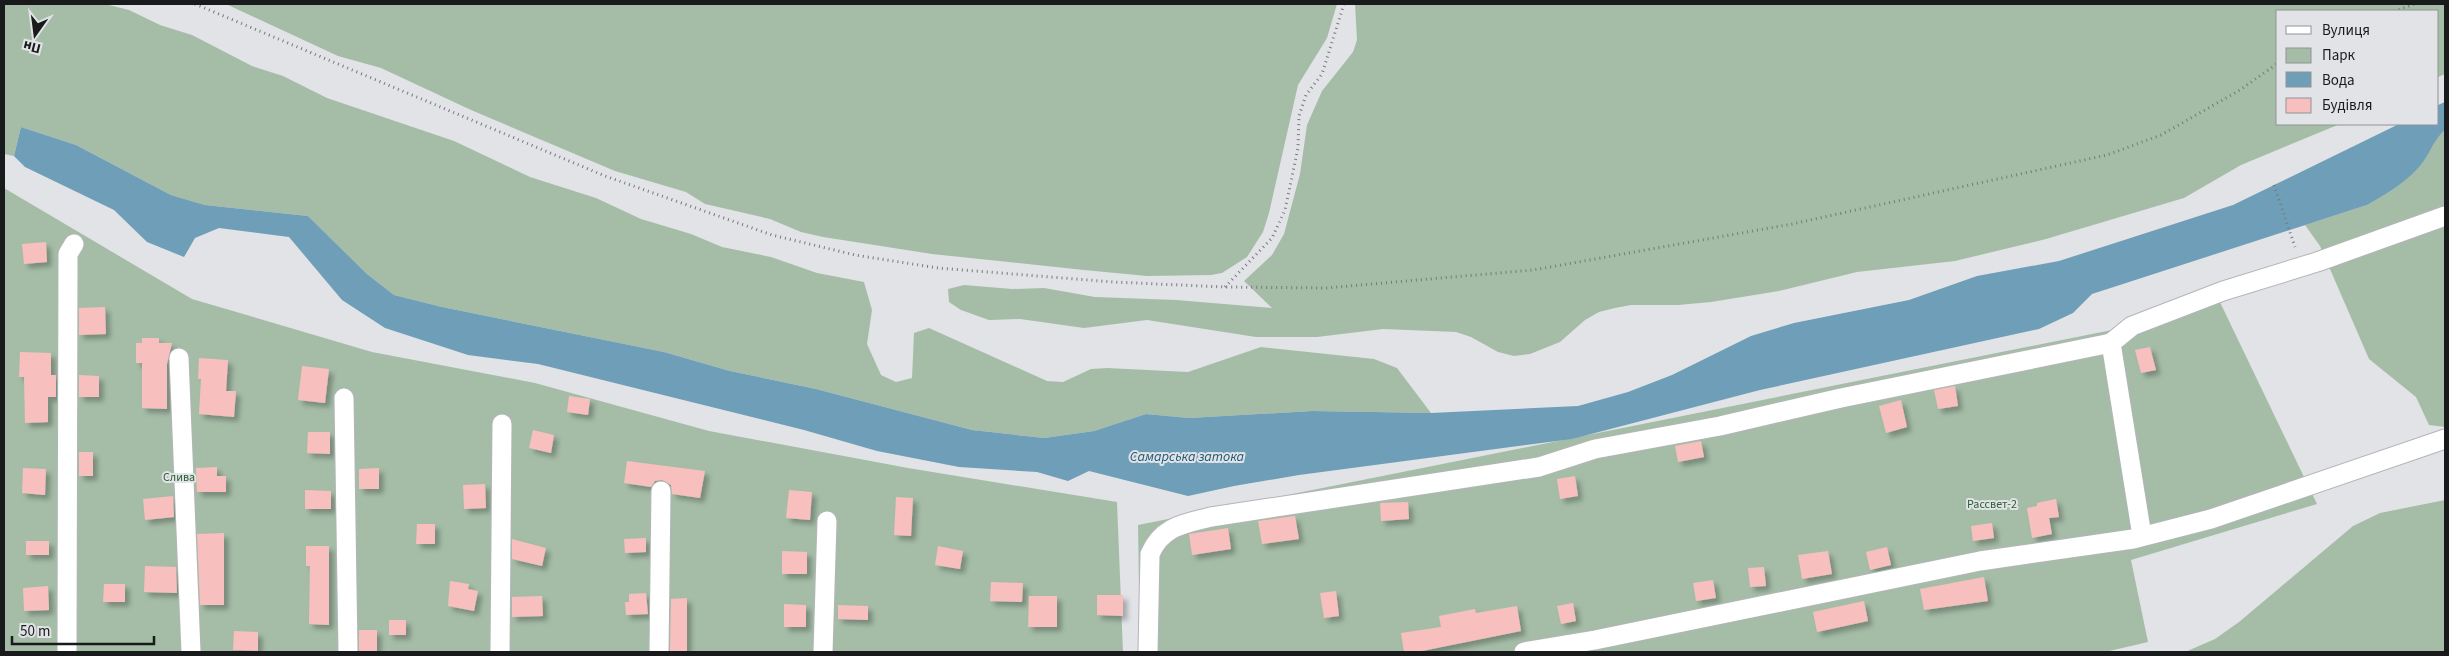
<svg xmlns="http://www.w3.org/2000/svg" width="2449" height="656" font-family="'Source Sans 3',sans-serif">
<defs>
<filter id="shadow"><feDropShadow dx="4.5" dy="4.5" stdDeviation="2.5" flood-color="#0004"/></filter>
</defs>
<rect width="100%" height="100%" fill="#e1e3e7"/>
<g fill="#a5bda7">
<path d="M4 4H105L129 10 160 25 192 35 252 66 283 76 327 98 454 141 530 177 596 198 641 219 691 234 722 247 771 257 817 273 864 282 872 310 867 344 881 375 896 382 912 378 914 333 929 328 1047 381 1063 382 1091 369 1107 368 1188 372 1261 347 1374 359 1397 368 1431 413 1312 411 1189 418 1146 414 1094 431 1044 438 972 430 816 389 730 371 664 352 442 307 394 295 367 274 308 216 205 205 171 195 76 145 21 127 14 156 4 154Z"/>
<path d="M226 4H1337L1327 38 1298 85 1269 213 1263 232 1247 257 1222 273 1211 275 1147 276 1084 270 932 254 823 237 801 232 770 219 705 204 686 192 615 171 471 110 381 68 338 56Z"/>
<path d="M1355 4H2445V74L2438 77V11H2278V124H2340L2241 165 2184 198 2046 239 1955 261 1857 272 1779 291 1711 302 1678 305H1631L1615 308 1599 312 1585 320 1560 342 1530 354 1514 356 1498 352 1471 337 1456 332 1383 329 1317 337H1256L1147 320 1084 328 1020 319 989 320 961 310 949 302 948 289 964 285 1012 289 1044 288 1095 297 1176 300 1272 308 1244 281 1272 255 1284 234 1300 174 1307 125 1322 91 1353 52 1357 40Z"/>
<path d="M2445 130V427L2429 425 2416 397 2369 359 2320 246 2305 225 2367 205 2422 163 2437 137Z"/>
<path d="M4 188 192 299 372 352 535 383 709 431 908 468 1117 502 1123 652H4Z"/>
<path d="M2217 296 2317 504 2131 560 2148 642 2105 652H1140L1138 525 2132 326Z"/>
<path d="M2445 500V652H2185L2215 639 2239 622 2353 526 2380 513Z"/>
</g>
<path fill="#6f9eb8" d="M2445 102V130C2434 139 2431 151 2423 162 2409 181 2387 193 2367 205L2092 294 2073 313 2039 329 1760 390 1572 439 1299 475 1234 486 1188 496 1089 471 1068 481 1037 472 959 467 877 451 804 430 538 364 468 355 385 328 342 300 289 237 219 228 195 238 184 257 147 242 114 210 25 167 14 156 21 127 76 145 171 195 205 205 308 216 367 274 394 295 442 307 664 352 730 371 816 389 972 430 1044 438 1094 431 1146 414 1189 418 1312 411 1431 413 1578 406 1628 392 1672 375 1751 336 1794 323 1909 300 1977 276 2059 261 2233 205 2399 124H2438V105Z"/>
<g fill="#f7c0be" filter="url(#shadow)">
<path d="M46 242 47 262 24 264 22 244Z"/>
<path d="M105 307 106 334 79 335V308Z"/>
<path d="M142 338H159V343H172L167 364V409L142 408V363H136V343H142Z"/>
<path d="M2150 347 2156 370 2141 373 2135 350Z"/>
<path d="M20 352 51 353V375H56V397H48V422L25 423 24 377H19Z"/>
<path d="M199 358 228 360 226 391H236L234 417 199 414 201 379H198Z"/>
<path d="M302 366 329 369 325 403 298 400Z"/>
<path d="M79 375 99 376V397H79Z"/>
<path d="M1955 386 1958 406 1938 409 1934 390Z"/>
<path d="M569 396 590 399 588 415 567 412Z"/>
<path d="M1901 400 1907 427 1886 433 1879 406Z"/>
<path d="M533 430 554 435 551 453 529 448Z"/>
<path d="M308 432H330V454L307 453Z"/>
<path d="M1701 441 1704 457 1678 462 1675 446Z"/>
<rect x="79" y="452" width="14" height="24"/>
<path d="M627 461 705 471 700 498 672 494 671 485 662 480 655 481 651 487 624 483Z"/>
<path d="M217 467V476H226V492H197L196 468Z"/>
<path d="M23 468 46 469 45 495 22 493Z"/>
<path d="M379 468V489H359V469Z"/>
<path d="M1575 476 1578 496 1560 499 1557 479Z"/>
<path d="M485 484 486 508 464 509 463 485Z"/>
<path d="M305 490 331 491V509H305Z"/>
<path d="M789 490 812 492 810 520 786 518Z"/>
<path d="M173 496 174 517 145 520 143 499Z"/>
<path d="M896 497 913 498 911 536 894 535Z"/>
<path d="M2056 499 2059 517 2049 518 2052 534 2032 538 2027 508 2037 506V503Z"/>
<path d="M1408 502 1409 519 1381 521 1380 503Z"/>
<path d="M1295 516 1299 539 1262 544 1258 521Z"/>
<path d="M1992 523 1994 538 1973 541 1971 526Z"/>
<path d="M417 524H435V544H416Z"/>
<path d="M1228 528 1231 549 1192 555 1189 534Z"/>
<path d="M224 533V605H200L197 534Z"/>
<path d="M646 538V552L625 553 624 539Z"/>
<path d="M512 539 546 548 542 566 512 559Z"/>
<rect x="26" y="541" width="23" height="14"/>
<path d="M306 546H329V625L309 624 310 566H306Z"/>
<path d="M938 546 963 551 960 569 935 565Z"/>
<path d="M1887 547 1891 565 1870 570 1866 552Z"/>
<path d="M782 551 807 552V574H782Z"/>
<path d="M1828 551 1832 574 1802 579 1798 555Z"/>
<path d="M145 566 176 567 177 593 144 592Z"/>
<path d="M1764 567 1766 586 1750 587 1748 568Z"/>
<path d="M1984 577 1988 601 1924 610 1920 589Z"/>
<path d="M1713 580 1716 598 1696 601 1693 583Z"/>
<path d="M450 581 469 584 468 589 478 591 474 611 448 606Z"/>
<path d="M991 582 1023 583 1022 602 990 601Z"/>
<path d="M104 584H125V602H103Z"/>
<path d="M48 586 49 610 24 611 23 588Z"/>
<path d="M1336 591 1339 616 1324 618 1320 593Z"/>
<path d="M646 593 648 614 626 615 625 602H629V594Z"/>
<path d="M1097 595H1123V616L1097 615Z"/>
<path d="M542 596 543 616 512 617V597Z"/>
<path d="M1029 596H1057V627H1028Z"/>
<path d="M687 598V651H670L671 599Z"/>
<path d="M1864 601 1868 621 1817 632 1813 612Z"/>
<path d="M1573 603 1576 621 1561 624 1557 606Z"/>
<path d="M784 604 806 605V627H784Z"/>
<path d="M838 605 868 606V620L838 619Z"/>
<path d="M1517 606 1521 631 1422 651 1404 652 1401 633 1441 627 1439 616 1475 609 1476 613Z"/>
<rect x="389" y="620" width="17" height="15"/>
<rect x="359" y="630" width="18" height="22"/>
<path d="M234 631 258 632V651L233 650Z"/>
</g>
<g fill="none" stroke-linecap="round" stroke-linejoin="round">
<g stroke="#b3b5b8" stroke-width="21">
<g id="minor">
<path d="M179 358 191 652"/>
<path d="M344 398 348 652"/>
<path d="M2142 536 2111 343 2132 326 2223 291 2317 262 2445 216"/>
<path d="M67 652 68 254 74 244"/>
<path d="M500 652 502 424"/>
<path d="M659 652 661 491"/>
<path d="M823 652 827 521"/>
<path d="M1148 652 1150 554C1162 526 1184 524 1211 517L1539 467 1595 449 1720 426 1841 398 2111 343"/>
<path d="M1524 652 1595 640 1980 561 2133 539 2211 519 2445 439"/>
</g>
</g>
<g stroke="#77797b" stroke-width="3" stroke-dasharray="1 4" stroke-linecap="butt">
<path d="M195 4 605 176 772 235 855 255 938 268 1113 282 1225 287 1326 288 1533 270 1792 224 2107 155 2161 135 2240 90 2278 63"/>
<path d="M2394 11 2415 4"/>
<path d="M2274 185 2295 247"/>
<path d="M1225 287 1272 238 1285 210 1298 148 1299 116 1306 95 1322 74 1344 4"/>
</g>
<use href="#minor" stroke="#fff" stroke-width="19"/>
</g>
<g text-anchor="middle" stroke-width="4" stroke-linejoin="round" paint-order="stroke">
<g font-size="12" fill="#2b6133" stroke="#e1e3e7">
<text x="179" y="481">Слива</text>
<text x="1992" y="508">Рассвет-2</text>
</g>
<g font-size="14" font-style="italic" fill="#205a76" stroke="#e1e3e7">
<text x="1187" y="461">Самарська затока</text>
</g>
</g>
<rect width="2449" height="656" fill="none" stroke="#191a1b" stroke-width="10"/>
<rect x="2276" y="10" width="162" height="115" fill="#e1e3e7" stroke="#919395"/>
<rect x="2286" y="26" width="25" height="8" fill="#ffffff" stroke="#919395"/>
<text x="2322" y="35" font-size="15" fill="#191a1b">Вулиця</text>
<rect x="2286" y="48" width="25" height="15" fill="#a5bda7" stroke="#919395"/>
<text x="2322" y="60" font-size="15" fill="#191a1b">Парк</text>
<rect x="2286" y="72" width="25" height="15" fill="#6f9eb8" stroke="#919395"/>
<text x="2322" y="85" font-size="15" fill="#191a1b">Вода</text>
<rect x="2286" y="98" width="25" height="15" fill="#f7c0be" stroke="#919395"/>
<text x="2322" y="110" font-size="15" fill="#191a1b">Будівля</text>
<g transform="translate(35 35) rotate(194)" stroke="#e1e3e7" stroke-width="4" paint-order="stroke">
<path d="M0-4L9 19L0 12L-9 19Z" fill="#191a1b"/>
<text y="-8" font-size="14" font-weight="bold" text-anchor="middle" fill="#191a1b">Пн</text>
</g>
<path d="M12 636v8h142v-8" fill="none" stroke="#191a1b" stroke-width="2.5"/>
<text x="20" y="636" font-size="15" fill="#191a1b" stroke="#e1e3e7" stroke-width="4" paint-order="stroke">50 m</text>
</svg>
